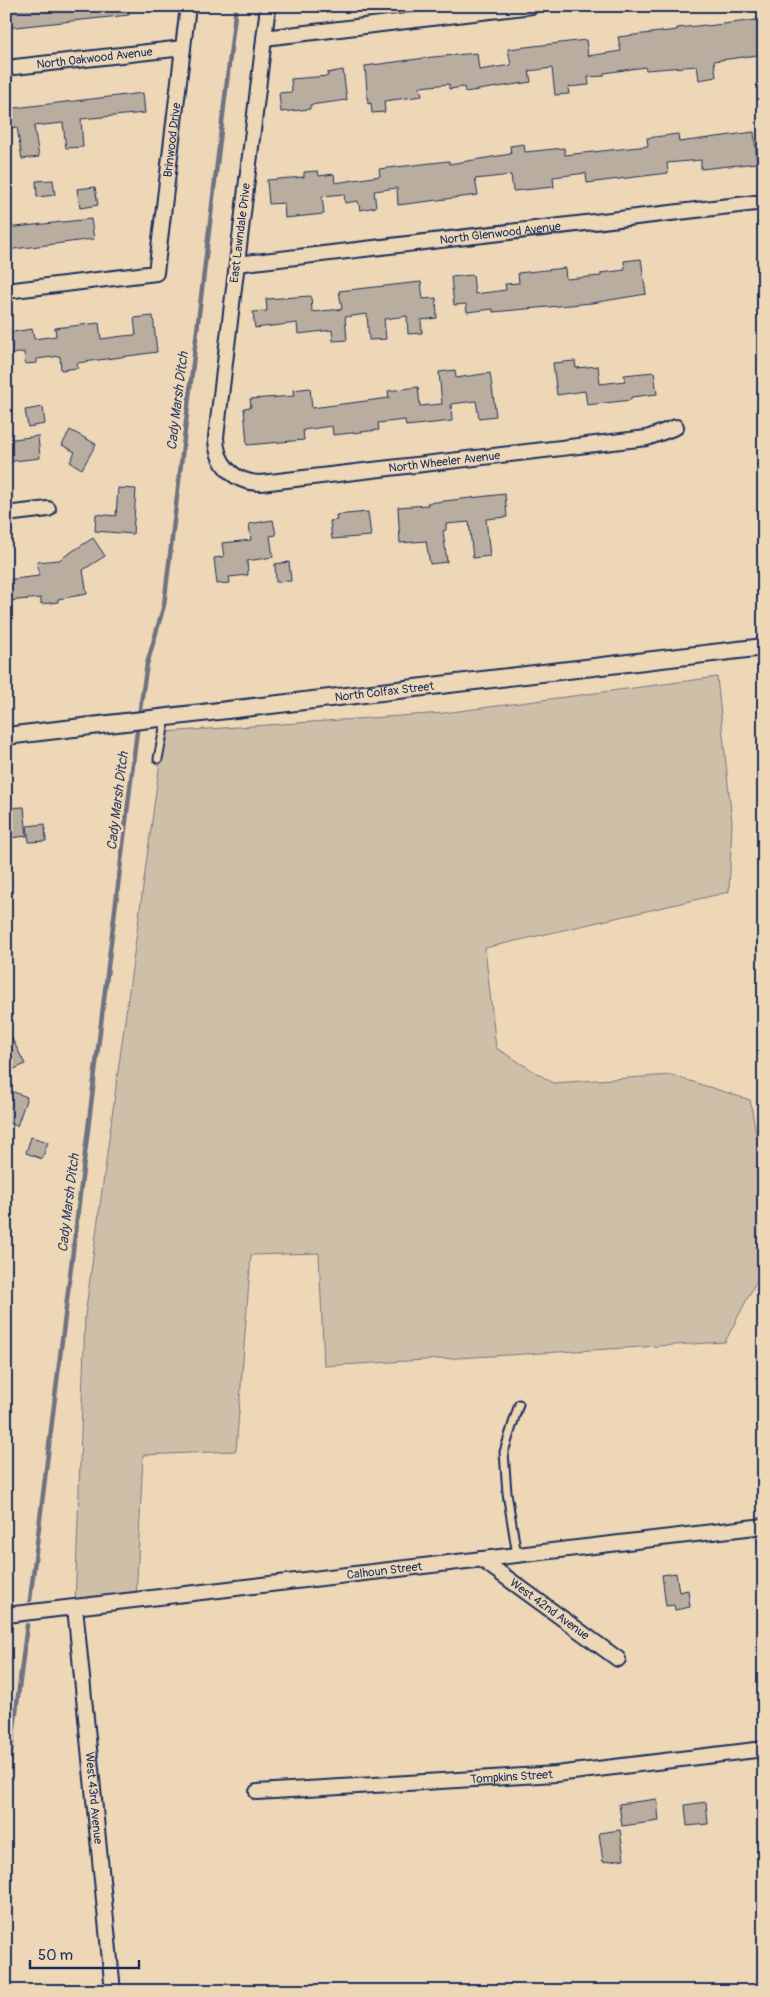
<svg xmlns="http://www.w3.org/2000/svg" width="770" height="1997" font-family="Pangolin,sans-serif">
<rect width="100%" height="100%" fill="#edd7b6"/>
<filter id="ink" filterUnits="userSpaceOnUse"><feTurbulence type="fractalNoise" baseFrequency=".02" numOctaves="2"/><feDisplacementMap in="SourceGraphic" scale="10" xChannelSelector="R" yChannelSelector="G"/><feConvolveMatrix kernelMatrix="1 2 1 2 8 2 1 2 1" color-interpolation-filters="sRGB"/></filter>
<g filter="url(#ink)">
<path fill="#cfbfa9" stroke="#757784" d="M717 677 732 822 729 892 485 948 496 1048 553 1083 671 1075 750 1100 764 1176V1266L725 1342 324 1366 319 1253 251 1255 236 1451 143 1455 136 1600 75 1607 85 1316 164 732 444 713Z"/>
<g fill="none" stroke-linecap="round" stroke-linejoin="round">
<g stroke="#6e7281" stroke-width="4.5">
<path d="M139 716 147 664 164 605 236 6"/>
<path d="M30 1600 138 723"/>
<path d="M6 1791 27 1625"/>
</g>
</g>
<g fill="#b9ada0" stroke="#1b2f5e">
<path d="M26 6H129V15L6 28V8Z"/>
<path d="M764 19V54L714 61 716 77 699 80 697 66 646 70 645 67 604 73V76L588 77 589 85 568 87 569 94 555 95 552 68 529 71 531 82 465 92 464 87 449 89V84L420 87 422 96 384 101 385 112 372 113 371 103 368 104 365 66 433 57 477 53 479 70 511 65 508 49 586 40 588 56 621 51 618 37 677 30V28L706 25 707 26Z"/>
<path d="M343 70 347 100 310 105V109L281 112 279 93 292 92 291 79 328 76 327 73Z"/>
<path d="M143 93 145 113 81 119 83 147 66 148 63 123 34 126 39 157 22 159 17 127 6 129V109Z"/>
<path d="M754 132 757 163 701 169V160L667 163 668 173 587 183 586 173 553 177 554 187 513 191 511 175 475 179 478 195 398 205 397 188 374 191 376 207 360 210 358 201 345 203 344 194 322 196 324 214 285 218 284 203 269 204 267 180 304 177V172L318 171 319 176 334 174 335 183 380 176 379 169 449 161V164L511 154 510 146 524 144 525 152 564 148 565 155 648 146 647 138 678 134 679 142Z"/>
<path d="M53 180 55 195 37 197 36 181Z"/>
<path d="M95 187 98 205 80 208 77 189Z"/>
<path d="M91 219 94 239 6 250V228Z"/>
<path d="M641 259 646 294 592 303 493 312V309L467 312 466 304 454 305 451 277 473 275 475 294 506 290 505 284 519 283 518 273 565 268 566 279 601 276V273L625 270 624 261Z"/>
<path d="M421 282 423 299 436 298 437 318 421 320 422 333 408 334 407 316 384 319 386 339 369 340 367 314 345 317 347 340 333 341 332 330 298 334 297 323 255 328 253 312 267 311 266 299 311 296 312 312 342 309 339 291Z"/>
<path d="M153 316 157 352 77 363 78 368 61 370 60 356 37 359V363L25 364 24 352 8 355 6 333 32 329 34 339 56 336 55 328 99 323 101 339 123 336 136 335 134 318Z"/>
<path d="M575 361 576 368 598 366 600 384 625 381 624 375 654 372 657 394 631 397V400L587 405 585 391 557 395 553 363Z"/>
<path d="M455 370 456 378 490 373 496 416 479 418 476 401 451 404 452 421 406 426 405 420 378 423 379 430 333 435 332 426 303 430 304 440 247 445 244 408 251 407 250 399 294 396 293 390 310 388 312 408 389 398 388 391 418 387 420 406 442 404 439 372Z"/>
<path d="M43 407 45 424 28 427 25 410Z"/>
<path d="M70 430 96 444 82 469 70 462 75 452 62 445Z"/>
<path d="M38 436 40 458 6 462V440Z"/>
<path d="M118 488 136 489 133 534 95 531 96 514 116 516Z"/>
<path d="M505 494 507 517 486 519 490 556 473 558 469 522 446 524V530L443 531 447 562 430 564 426 541 400 543 398 507 428 505 427 503Z"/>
<path d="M368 512 371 536 332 539 330 521 337 520 336 515Z"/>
<path d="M273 520 276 535 270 536 273 557 247 561 248 575 229 577 230 583 217 584 214 558 224 557 222 543 251 540 249 524Z"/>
<path d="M93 538 105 556 83 570 87 594 58 599V602L41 604V598L6 601V580L39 576 37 562 59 560Z"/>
<path d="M289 562 291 581 276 582 275 564Z"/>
<path d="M24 807 27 836 10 838 6 808Z"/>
<path d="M45 824 46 841 29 842 27 826Z"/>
<path d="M6 1027 25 1064 6 1073Z"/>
<path d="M6 1089 27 1097 17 1126 6 1122Z"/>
<path d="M31 1137 48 1142 42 1159 26 1153Z"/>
<path d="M676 1573 679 1592 688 1590 690 1607 675 1610 674 1605 666 1606 662 1575Z"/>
<path d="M657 1799 659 1821 622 1826 619 1804Z"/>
<path d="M706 1802 708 1824 687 1826 685 1805Z"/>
<path d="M620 1830 624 1859 603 1862 599 1833Z"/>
</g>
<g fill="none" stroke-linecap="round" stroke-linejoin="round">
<g stroke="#1b2f5e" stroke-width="11">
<g id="service">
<path d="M158 759 166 718"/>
<path d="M517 1555 507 1493 504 1452 519 1404"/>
</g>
</g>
<g stroke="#1b2f5e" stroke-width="18">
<g id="minor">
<path id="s1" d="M268 6 216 437C216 464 234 483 261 483L647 438 676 427"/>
<path d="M264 38 532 6"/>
<path id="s2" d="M6 68 183 48"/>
<path id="s3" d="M237 264 764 202"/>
<path id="s4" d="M6 291 156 273 188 6"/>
<path d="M6 514 48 509"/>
<path id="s5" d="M481 1559 618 1659"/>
<path id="s6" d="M75 1607 113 1991"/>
<path id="s7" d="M6 1615 764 1526"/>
<path id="s8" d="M257 1792 556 1774 764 1749"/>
</g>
</g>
<g stroke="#1b2f5e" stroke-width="20">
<g id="tertiary">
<path id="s9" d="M6 736 764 647"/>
</g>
</g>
<use href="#service" stroke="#edd7b6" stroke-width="7"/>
<use href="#minor" stroke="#edd7b6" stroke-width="14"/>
<use href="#tertiary" stroke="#edd7b6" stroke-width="16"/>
</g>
</g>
<g text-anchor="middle" stroke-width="5" stroke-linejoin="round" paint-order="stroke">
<g font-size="12" fill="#1b2f5e" stroke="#edd7b6">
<text dy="4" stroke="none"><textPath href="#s2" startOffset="89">North Oakwood Avenue</textPath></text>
<text dy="4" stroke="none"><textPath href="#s4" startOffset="285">Brinwood Drive</textPath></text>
<text transform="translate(240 233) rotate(-83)" y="4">East Lawndale Drive</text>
<text dy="4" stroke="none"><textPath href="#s3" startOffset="265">North Glenwood Avenue</textPath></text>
<text dy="4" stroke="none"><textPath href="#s1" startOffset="691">North Wheeler Avenue</textPath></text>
<text dy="4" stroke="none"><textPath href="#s9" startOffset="381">North Colfax Street</textPath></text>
<text dy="4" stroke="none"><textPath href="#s7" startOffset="381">Calhoun Street</textPath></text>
<text dy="4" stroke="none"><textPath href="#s5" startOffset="85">West 42nd Avenue</textPath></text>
<text dy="4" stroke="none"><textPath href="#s8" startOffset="255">Tompkins Street</textPath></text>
<text dy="4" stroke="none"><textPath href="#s6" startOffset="192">West 43rd Avenue</textPath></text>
</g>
<g font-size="14" font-style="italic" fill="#37456a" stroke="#edd7b6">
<text transform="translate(177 401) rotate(-83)" y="5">Cady Marsh Ditch</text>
<text transform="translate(117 801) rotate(-83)" y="5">Cady Marsh Ditch</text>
<text transform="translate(68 1203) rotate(-83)" y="5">Cady Marsh Ditch</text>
</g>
</g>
<rect width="770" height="1997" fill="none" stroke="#edd7b6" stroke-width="25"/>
<rect x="12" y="12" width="745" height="1972" fill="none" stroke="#1b2f5e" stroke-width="2" filter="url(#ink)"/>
<path d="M30 1960v8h109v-8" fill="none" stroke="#1b2f5e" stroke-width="2.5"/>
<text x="38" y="1960" font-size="15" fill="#1b2f5e" stroke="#edd7b6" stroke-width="4" paint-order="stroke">50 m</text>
</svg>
